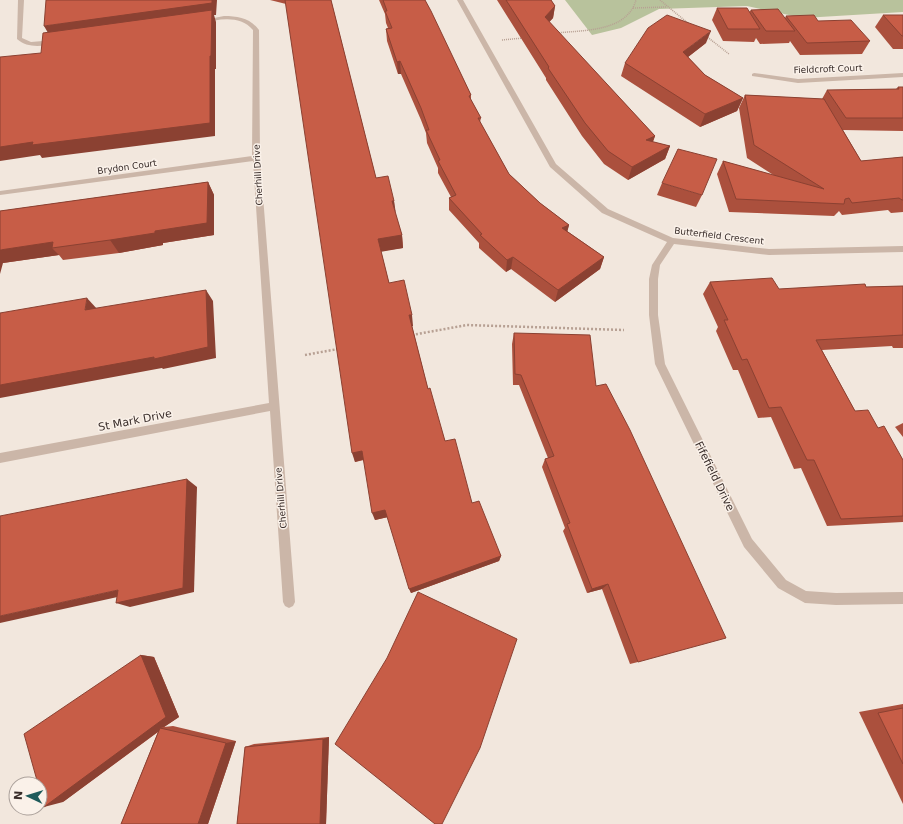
<svg xmlns="http://www.w3.org/2000/svg" width="903" height="824" font-family="'DejaVu Sans',sans-serif">
<rect width="100%" height="100%" fill="#f2e7dd"/>
<path fill="#b8c29c" d="M565 0H903V12L803 18 747 6 659 9 621 28 592 35Z"/>
<g fill="none" stroke-linecap="round" stroke-linejoin="round">
<g stroke="#b7a093" stroke-width="1.5" stroke-dasharray="1 1" stroke-linecap="butt">
<path d="M660 0 689 24"/>
<path d="M633 8 666 7"/>
<path d="M557 33C584 30 627 32 636 0"/>
<path d="M706 36 729 54"/>
<path d="M502 40 523 38"/>
</g>
<g stroke="#b7a093" stroke-width="2.5" stroke-dasharray="2 2" stroke-linecap="butt">
<path d="M412 335 467 325 624 330"/>
<path d="M305 355 338 349"/>
</g>
<g fill="#cbb6a8" fill-rule="evenodd">
<path d="M18 0H24L22 38 31 42 55 40 57 41V43C44 46 28 49 17 39Z"/>
<path d="M457 0H463L556 164 608 209 673 238 769 249 903 246V252L769 255 674 244 660 265 658 279V315L665 364 752 539 786 580 806 591 836 593 903 592V604L836 605 805 603 778 588 744 547 655 364 649 315V279L652 265 667 242 602 213 550 167Z"/>
<path d="M224 16C238 16 250 18 259 30L260 158 295 602 293 606 289 608 285 606 283 602 270 411 0 463V453L269 403 253 161 0 195V191L252 156 253 30C240 15 220 19 202 23L199 21Z"/>
<path d="M754 73 798 79 903 73V77L798 83 752 76V74Z"/>
</g>
</g>
<g fill="#ab503d">
<path d="M270 0H331L376 178 394 201 395 213 402 235 403 248 381 251 389 283 413 326H412L428 389 445 441 472 503 501 556 499 561 411 593 388 517 375 520 364 460 355 462 286 4Z"/>
<path d="M379 0H425L471 95V100L481 118 480 122 509 174 540 203 569 225 567 231 604 257 600 269 555 302 511 269 506 272 479 248V243L449 210V198L451 197 438 173V168L427 143 426 133 421 120 401 74H398L387 41 386 29 388 28 386 23 385 14Z"/>
<path d="M497 0H551L555 6 553 18 549 22 655 136 653 142 670 146 665 159 628 180 604 164 582 136 546 80V78Z"/>
<path d="M717 8 749 12 751 10 785 18 786 16 818 21 870 41 862 54 800 55 790 41 789 43 760 44 756 38 754 42 723 41 712 20Z"/>
<path d="M883 15H903V49H893L875 27Z"/>
<path d="M706 43 688 57 705 75 743 98 737 111 700 127 621 76 625 63Z"/>
<path d="M898 87H903V131L843 130 861 161 903 157V212L891 213 888 210 842 215 839 211 834 216 729 212 717 174 723 161 775 176 747 158 739 108 745 95 822 99 827 90 896 89Z"/>
<path d="M208 182 214 195V235L163 243V245L119 253 63 260 59 255 3 263 0 211Z"/>
<path d="M662 183 702 195 696 207 657 195Z"/>
<path d="M710 282 779 289 903 286V348H893L892 346 822 350 855 411 878 428 903 460V522L827 526 801 468 794 469 771 417 758 418 738 370H733L716 331 718 327 703 294Z"/>
<path d="M514 333 596 386 638 662 630 664 602 589 587 593 563 531 565 528 542 467 545 459 548 458 519 385H513L512 344Z"/>
<path d="M903 423V437L895 427Z"/>
<path d="M141 655 154 657 179 717 164 727 173 726 236 741 208 824H121L158 732 63 802Z"/>
<path d="M903 704V804L859 712Z"/>
<path d="M329 737 326 824H237L245 747 254 744Z"/>
</g>
<g fill="#8b4132">
<path d="M212 0H217L216 15H214L216 22V69H215V136L42 158 40 155 0 161V147L51 38 44 26Z"/>
<path d="M555 6 553 18 543 29 545 17Z"/>
<path d="M711 31 706 43 679 64 683 52Z"/>
<path d="M400 61 401 74H398L397 62Z"/>
<path d="M743 98 737 111 700 127 705 114Z"/>
<path d="M655 136 650 148 646 140Z"/>
<path d="M670 146 665 159 628 180 632 167Z"/>
<path d="M208 182 214 195V235L163 243V245L119 253 110 240 155 231Z"/>
<path d="M392 201H394L396 214Z"/>
<path d="M569 225 566 237 562 228Z"/>
<path d="M402 235 403 248 380 252 378 239Z"/>
<path d="M53 242 52 248 59 255 3 263 0 274V250Z"/>
<path d="M513 257 511 269 506 272 507 260Z"/>
<path d="M604 257 600 269 555 302 558 290Z"/>
<path d="M206 290 213 301 216 358 163 369 162 368 0 398V385Z"/>
<path d="M87 298 98 310H85Z"/>
<path d="M409 315H412L413 326 410 327Z"/>
<path d="M362 451 365 459 355 462 352 453Z"/>
<path d="M187 479 197 487 194 592 130 607 116 603Z"/>
<path d="M385 510 388 517 375 520 372 513Z"/>
<path d="M501 556 499 561 411 593 409 589Z"/>
<path d="M608 584 602 589 587 593 592 589Z"/>
<path d="M118 590 131 594 0 623V616Z"/>
<path d="M141 655 154 657 179 717 164 727 160 728H163L63 802 44 807Z"/>
<path d="M329 737 326 824H320L323 739Z"/>
<path d="M236 741 208 824H198L226 743Z"/>
</g>
<g fill="#c75d47" stroke="#8b4132">
<path d="M46 0H212V3L44 26Z"/>
<path d="M285 0H331L376 178 388 176 394 201H392L402 235 378 239 389 283 404 280 412 315H409L428 389 430 388 445 441 455 439 472 503 479 501 501 556 409 589 385 510 372 513 362 451 352 453Z"/>
<path d="M383 0H425L431 11 471 95 469 96 481 118H478L509 174 540 203 569 225 562 228 604 257 558 290 513 257 507 260 480 235 482 234 449 198 456 195 438 161 440 160 426 130H429L421 108 400 61 397 62 386 29 392 28 385 11H387Z"/>
<path d="M506 0H551L555 6 545 17 655 136 646 140 670 146 632 167 608 151 585 123 548 68 549 67Z"/>
<path d="M717 8H747L760 29H728Z"/>
<path d="M778 9 795 31H766L751 10Z"/>
<path d="M212 10 211 56H210V123L32 145 33 142 0 147V57L41 53 43 33Z"/>
<path d="M667 15 711 31 683 52 705 75 743 98 705 114 625 63 648 28Z"/>
<path d="M814 15 818 21 851 20 870 41 807 43 786 16Z"/>
<path d="M883 15H903V36H902Z"/>
<path d="M898 87H903V118H846L827 90 899 89Z"/>
<path d="M745 95 824 99 861 161 903 157V200H902L899 198 852 203 849 198 845 199 844 204 736 199 723 161 824 189 754 145Z"/>
<path d="M678 149 717 159 702 195 662 183Z"/>
<path d="M208 182 207 223 155 231V233L110 240 52 248 53 242 0 250V211Z"/>
<path d="M772 278 779 289 865 284 866 287 903 286V335L816 340 855 411 868 410 878 428 884 426 903 460V516L841 519 814 460H807L781 407 769 408 747 359 742 360 724 320H728L710 282Z"/>
<path d="M206 290 208 347 154 359V357L0 385V313L87 298 85 310Z"/>
<path d="M514 333 590 335 596 386 606 384 630 430 726 638 638 662 608 584 592 589 567 524 570 523 545 459 554 456 521 375 515 374Z"/>
<path d="M187 479 183 588 116 603 118 590 0 616V516Z"/>
<path d="M418 592 517 639 480 748 442 824H435L335 744 387 658Z"/>
<path d="M141 655 166 717 44 807 40 793V784H38L24 734Z"/>
<path d="M903 708V764L878 713Z"/>
<path d="M160 728 226 743 198 824H121Z"/>
<path d="M323 739 320 824H237L245 747Z"/>
</g>
<g text-anchor="middle" stroke-width="3" stroke-linejoin="round" paint-order="stroke">
<g font-size="9" fill="#382c29" stroke="#faf1e9">
<text transform="translate(828 69) rotate(-2)" y="3">Fieldcroft Court</text>
<text transform="translate(127 167) rotate(-8)" y="3">Brydon Court</text>
<text transform="translate(258 175) rotate(-93)" y="3">Cherhill Drive</text>
<text transform="translate(719 236) rotate(7)" y="3">Butterfield Crescent</text>
<text transform="translate(281 498) rotate(-95)" y="3">Cherhill Drive</text>
</g>
<g font-size="11" fill="#382c29" stroke="#faf1e9">
<text transform="translate(135 420) rotate(-11)" y="4">St Mark Drive</text>
<text transform="translate(715 476) rotate(64)" y="4">Fifefield Drive</text>
</g>
</g>
<g transform="translate(28 796) rotate(274)"><circle r="19" fill="#faf1e9" stroke="#aca29c"/>
<path d="M0-3L7 15L0 10L-7 15Z" fill="#1e5a5a"/>
<text y="-6" font-size="11" font-weight="bold" text-anchor="middle" fill="#382c29">N</text>
</g>
</svg>
